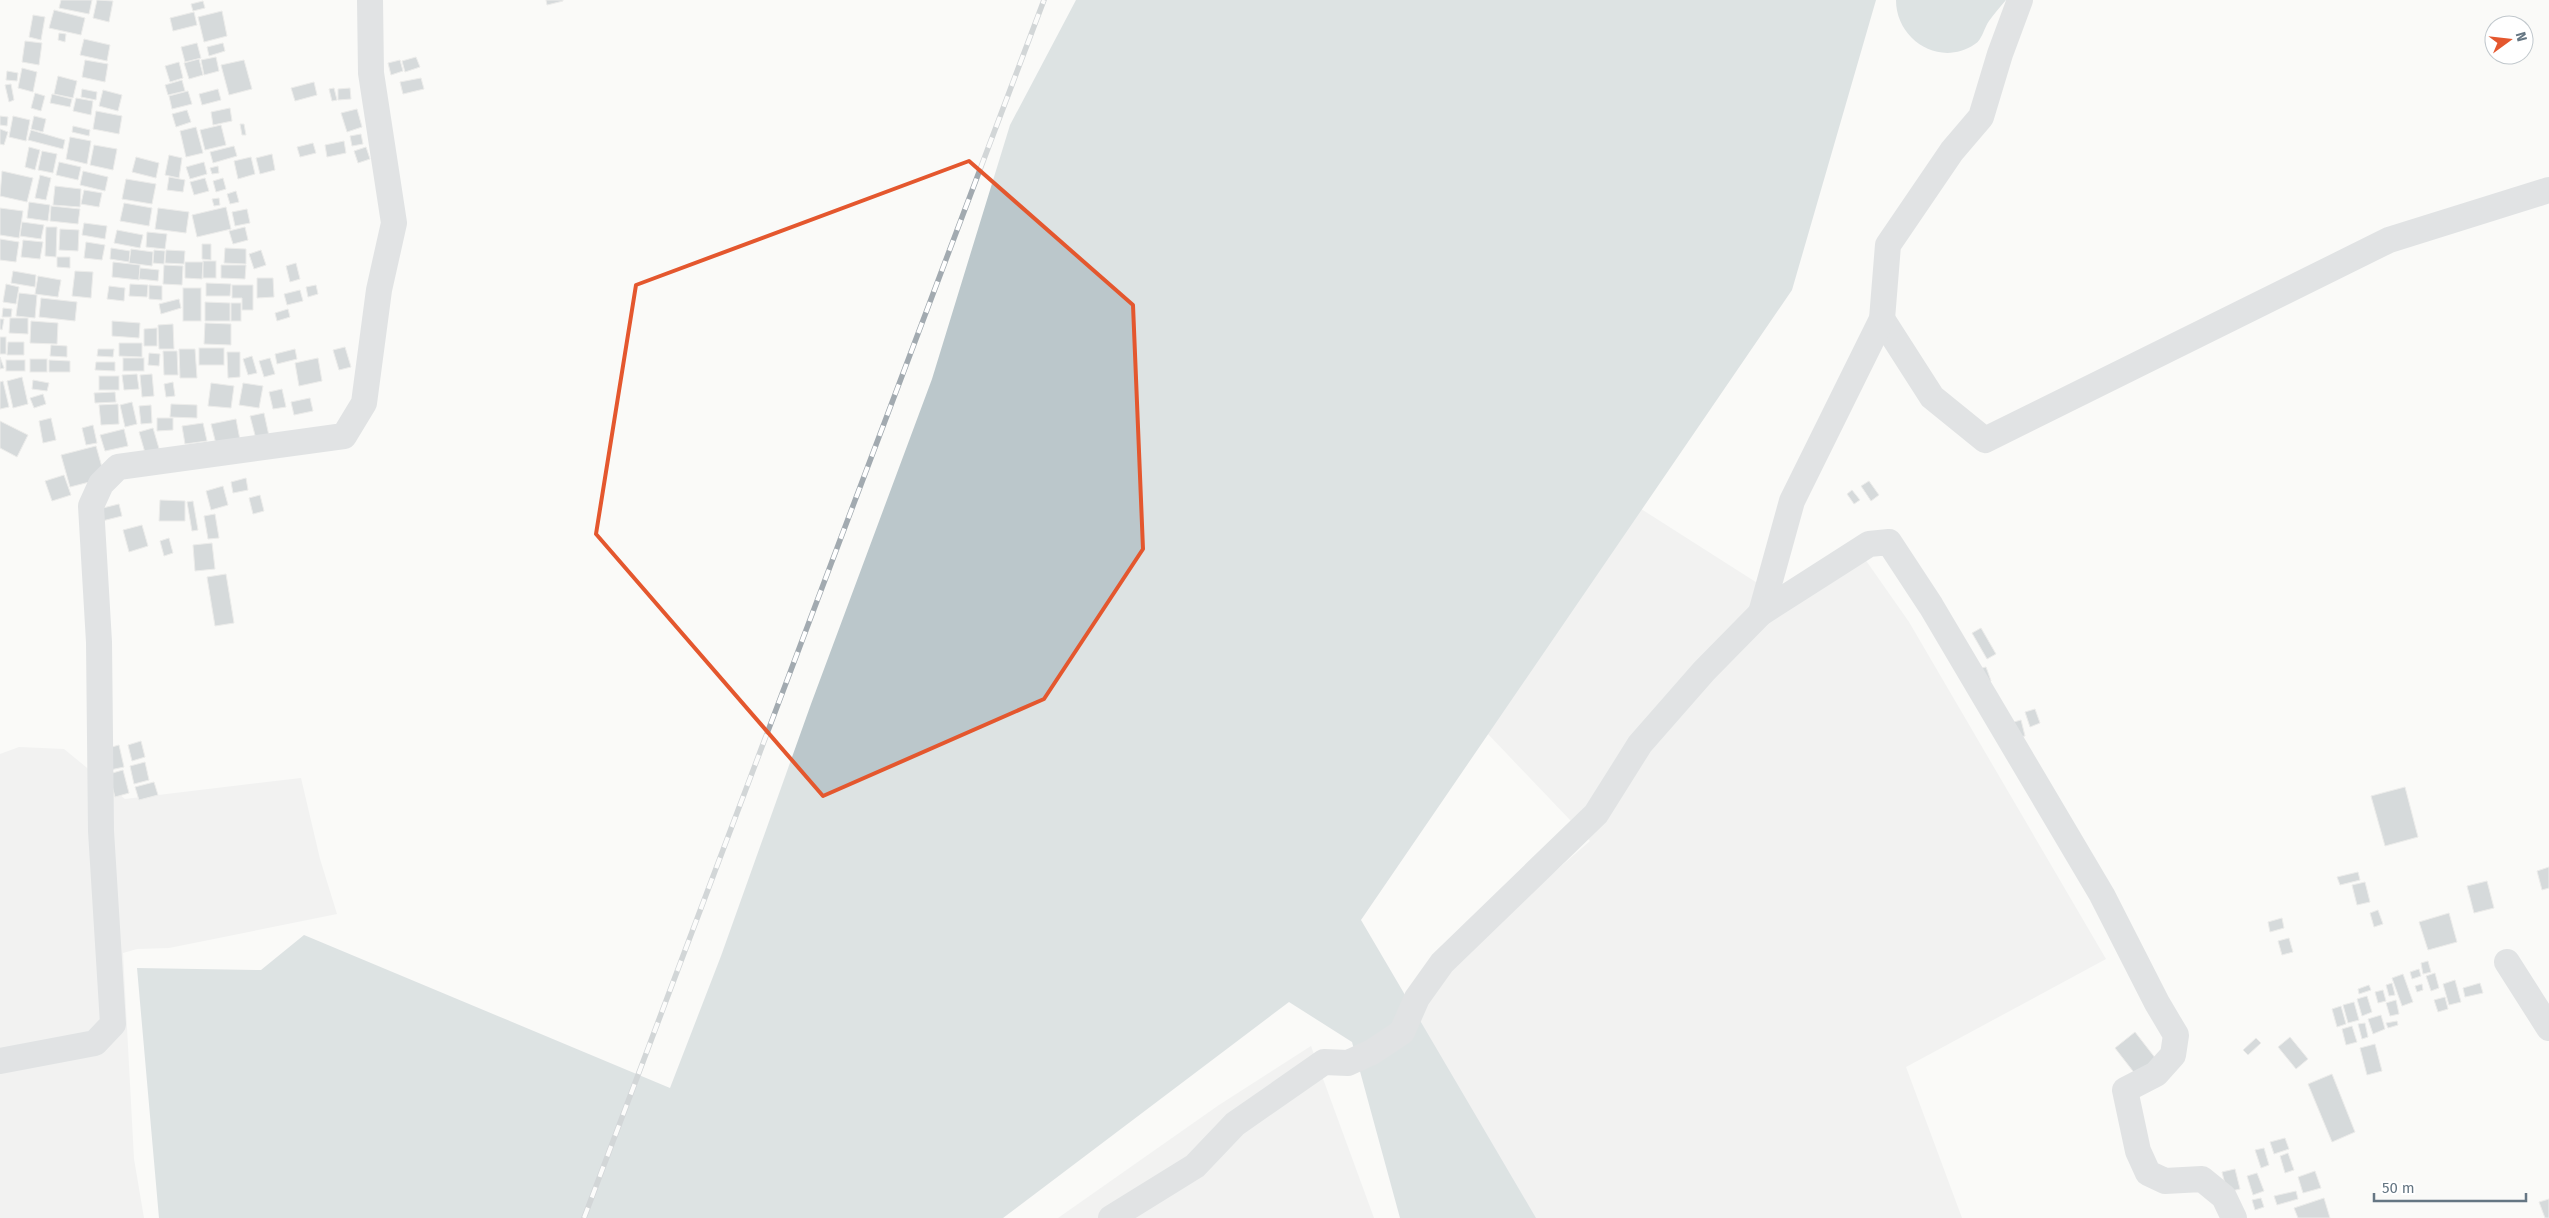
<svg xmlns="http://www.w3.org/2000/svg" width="2549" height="1218" font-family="'Fira Sans',sans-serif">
<rect width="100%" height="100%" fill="#fafaf8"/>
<g fill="#e8e9e9">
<path d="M1638 507 1773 593 1860 552 1909 622 2106 959 1906 1067 1962 1218H1532L1397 1009 1590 841 1487 733Z"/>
<path d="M19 747 64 749 125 799 301 778 320 859 337 914 169 948 137 949 123 953 134 1159 144 1218H0V754Z"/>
<path d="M1311 1046 1374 1218H1058L1219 1105Z"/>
</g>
<g fill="#bbc7cb">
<path d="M1076 0H1876L1792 290 1361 920 1536 1218H1400L1352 1042 1289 1002 1003 1218H159L137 968 261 970 304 935 670 1088 721 956 811 704 932 379 1010 125Z"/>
<path d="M1896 0H2006C2000 7 1994 14 1989 21 1984 28 1982 40 1975 44 1940 68 1896 40 1896 0Z"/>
</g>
<g fill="#aab3b9" stroke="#dcdcda">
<path d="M61 0H92L89 14 59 8Z"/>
<path d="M97 0 113 1 109 22 93 18Z"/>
<path d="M546 0H563V1L547 5Z"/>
<path d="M203 1 205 8 193 11 191 4Z"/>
<path d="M54 10 85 18 81 35 49 28Z"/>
<path d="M222 11 227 36 204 42 198 17Z"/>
<path d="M194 12 197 25 173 31 170 18Z"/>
<path d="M33 15 45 17 41 40 29 37Z"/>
<path d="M59 33 66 34 65 42 58 40Z"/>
<path d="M84 39 110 45 107 61 80 55Z"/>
<path d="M25 41 42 43 39 65 22 62Z"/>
<path d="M197 43 201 58 185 62 181 47Z"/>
<path d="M223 43 225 51 209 56 207 47Z"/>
<path d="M216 57 219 71 204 75 201 60Z"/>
<path d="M416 57 420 67 405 72 402 61Z"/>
<path d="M199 59 203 75 189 79 184 63Z"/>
<path d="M85 60 108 64 105 82 82 77Z"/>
<path d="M244 60 252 89 229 95 221 65Z"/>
<path d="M400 60 403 71 391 75 388 63Z"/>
<path d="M179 62 183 78 170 82 165 66Z"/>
<path d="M22 68 37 72 33 92 18 88Z"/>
<path d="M7 71 18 73 17 81 6 80Z"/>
<path d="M58 76 77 81 73 98 54 94Z"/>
<path d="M421 78 424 89 403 94 400 82Z"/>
<path d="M182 80 185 91 168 95 165 85Z"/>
<path d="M314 82 317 95 295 101 291 88Z"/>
<path d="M11 84 14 100 9 102 5 85Z"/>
<path d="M334 88 337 100 332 101 329 89Z"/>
<path d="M350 88 351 99 338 100V89Z"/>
<path d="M82 89 97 92 96 100 81 97Z"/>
<path d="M218 89 221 100 202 105 199 94Z"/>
<path d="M103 90 122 95 118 111 99 106Z"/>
<path d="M188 91 192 104 172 109 169 96Z"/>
<path d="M35 93 45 96 41 111 31 108Z"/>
<path d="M52 94 72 99 70 107 50 103Z"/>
<path d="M76 98 93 101 91 115 73 111Z"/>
<path d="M230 108 232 121 213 125 211 112Z"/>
<path d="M357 109 362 127 347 132 341 113Z"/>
<path d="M187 110 191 122 176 127 172 114Z"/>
<path d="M96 111 122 116 119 134 93 129Z"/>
<path d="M0 116 8 117 7 126 0 125Z"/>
<path d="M13 116 30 120 26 141 9 137Z"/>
<path d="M34 116 46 119 43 132 31 129Z"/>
<path d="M240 124H244L246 135H242Z"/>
<path d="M221 125 226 145 205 150 200 130Z"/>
<path d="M73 126 90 130 89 136 72 132Z"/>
<path d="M196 127 203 153 186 157 180 131Z"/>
<path d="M0 129 8 132 4 145 0 144Z"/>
<path d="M31 130 65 140 63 149 28 140Z"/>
<path d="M361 134 363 144 352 146 350 136Z"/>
<path d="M70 137 91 141 87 164 66 159Z"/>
<path d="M344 141 346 153 327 157 325 145Z"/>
<path d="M313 143 316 153 300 157 297 147Z"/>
<path d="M94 145 117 149 113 170 90 165Z"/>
<path d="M234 146 237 156 213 163 210 152Z"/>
<path d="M29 147 40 150 35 170 25 167Z"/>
<path d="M366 147 370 159 358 163 354 151Z"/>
<path d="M42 151 57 154 53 173 38 170Z"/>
<path d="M272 154 275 170 260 174 256 158Z"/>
<path d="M169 155 182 158 179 178 165 175Z"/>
<path d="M136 157 159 163 156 178 132 172Z"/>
<path d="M251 157 255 174 238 179 234 161Z"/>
<path d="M59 162 81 167 78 180 56 175Z"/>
<path d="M204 162 207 174 190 179 186 167Z"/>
<path d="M218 166 219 173 212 174 210 168Z"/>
<path d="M2 171 33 178 27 202 0 196Z"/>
<path d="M83 171 108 177 105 191 80 185Z"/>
<path d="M40 175 51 178 46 200 35 198Z"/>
<path d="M169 177 185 180 183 192 167 190Z"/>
<path d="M205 178 209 191 194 195 190 182Z"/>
<path d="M223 178 226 189 216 192 213 181Z"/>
<path d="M126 179 156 184 152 204 122 199Z"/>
<path d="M55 186 81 189 80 207 53 205Z"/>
<path d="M84 190 102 193 99 207 81 204Z"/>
<path d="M236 191 239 202 230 204 227 194Z"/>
<path d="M219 198 220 205 214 206 212 199Z"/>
<path d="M29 202 50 205 48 221 27 218Z"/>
<path d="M124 203 152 208 149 226 120 221Z"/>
<path d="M51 206 80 209 78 224 50 221Z"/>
<path d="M226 207 231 229 197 237 192 215Z"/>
<path d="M0 208 23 211 19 238 0 235Z"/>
<path d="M158 208 189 212 186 233 155 229Z"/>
<path d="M247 209 250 223 235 226 232 212Z"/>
<path d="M22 222 44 225 41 239 20 236Z"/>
<path d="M84 223 107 226 105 239 82 235Z"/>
<path d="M46 227H57L56 257 45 256Z"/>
<path d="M245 227 248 240 233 244 229 231Z"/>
<path d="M60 229 79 230 78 251 59 250Z"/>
<path d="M117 230 143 235 140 248 114 243Z"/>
<path d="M147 232 167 234 165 249 146 247Z"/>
<path d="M0 239 19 242 16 262 0 260Z"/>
<path d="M23 240 43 242 40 259 21 257Z"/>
<path d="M86 242 105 245 102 260 84 258Z"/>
<path d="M202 244H211V260L202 259Z"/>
<path d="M111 248 130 251 129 262 110 259Z"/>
<path d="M225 248 246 249V264L224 263Z"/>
<path d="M131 249 153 252 152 266 129 263Z"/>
<path d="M154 250 165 251 164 264 153 263Z"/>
<path d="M166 250 185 251 184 264 165 263Z"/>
<path d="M261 250 266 265 254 269 249 254Z"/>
<path d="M57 257H70V268L57 267Z"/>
<rect x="203" y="261" width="13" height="17"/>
<path d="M113 262 140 265 139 280 112 277Z"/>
<path d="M185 262H203L202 279 185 278Z"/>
<path d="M296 263 300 279 290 282 286 266Z"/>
<path d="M164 265 183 266 182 285 163 284Z"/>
<path d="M221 265H246L245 279 221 278Z"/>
<path d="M140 268 159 270 158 281 139 279Z"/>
<path d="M13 271 36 275 35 287 11 283Z"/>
<path d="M75 271 93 272 91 298 72 296Z"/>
<path d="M38 276 61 280 58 297 35 294Z"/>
<path d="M257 278H273L274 297 257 298Z"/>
<path d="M206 283 231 284 230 296H206Z"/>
<path d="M6 284 19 287 16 304 3 302Z"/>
<path d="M130 284 148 285 147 297 129 296Z"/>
<path d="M149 285 162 286V300L149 299Z"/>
<path d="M232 285H253V310H242V298H232Z"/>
<path d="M316 285 318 294 308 297 306 287Z"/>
<path d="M109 286 125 288 124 301 107 299Z"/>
<rect x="183" y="288" width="18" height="33"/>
<path d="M300 290 303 301 287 305 284 294Z"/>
<path d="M19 293 37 295 35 318 16 316Z"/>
<path d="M41 298 77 302 75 321 39 317Z"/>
<path d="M179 299 181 308 161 314 159 304Z"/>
<path d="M205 302 230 303V321H205Z"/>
<rect x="231" y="303" width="10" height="18"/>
<path d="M3 308 12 309 11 317H2Z"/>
<path d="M288 309 290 317 277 321 275 313Z"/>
<path d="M10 318H28V334L9 333Z"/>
<path d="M0 319H4L2 330 0 329Z"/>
<path d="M31 321 58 323 57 344 30 343Z"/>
<path d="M112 321 140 323 139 338 112 336Z"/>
<path d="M205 323 231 324V345L204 344Z"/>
<path d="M173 324 174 349H159L158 325Z"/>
<path d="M157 328V346H144V329Z"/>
<rect x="0" y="337" width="6" height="17"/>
<path d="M8 342H24V355H7Z"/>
<path d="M119 343H142V357L119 356Z"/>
<path d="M51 345 67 346V357L50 356Z"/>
<path d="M345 347 351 367 339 370 333 350Z"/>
<rect x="199" y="348" width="25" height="17"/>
<path d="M98 349H114L113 357 97 356Z"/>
<path d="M179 349H195L197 378H180Z"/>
<path d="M295 349 297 359 277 364 275 354Z"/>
<path d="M163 351H177L178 375H164Z"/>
<path d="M227 352H240V377L228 378Z"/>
<path d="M149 353 160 354 159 366 148 365Z"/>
<path d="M252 356 257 373 248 375 243 359Z"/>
<path d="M0 357 4 368 0 369Z"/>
<rect x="123" y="358" width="21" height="13"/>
<path d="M270 358 275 374 264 377 259 361Z"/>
<path d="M318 358 322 381 299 386 295 363Z"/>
<rect x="30" y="359" width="17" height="13"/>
<rect x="6" y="360" width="19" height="11"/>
<path d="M49 360 70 361V372H49Z"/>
<path d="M96 362H115V371L95 370Z"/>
<path d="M137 374 139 389 124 390 122 375Z"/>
<path d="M152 374 154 396 142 397 140 375Z"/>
<rect x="99" y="376" width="20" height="14"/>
<path d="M22 377 28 404 13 408 7 381Z"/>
<path d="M33 380 49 383 47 391 32 389Z"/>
<path d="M3 381 9 407 0 409V382Z"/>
<path d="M173 382 175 396 166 397 164 384Z"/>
<path d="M211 383 234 386 231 408 208 406Z"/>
<path d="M243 383 263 386 259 408 239 405Z"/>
<path d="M282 389 286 407 273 409 269 392Z"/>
<path d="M115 392 116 402 95 403 94 393Z"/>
<path d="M43 394 46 404 34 408 30 398Z"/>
<path d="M310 398 313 411 294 415 291 402Z"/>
<path d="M132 402 137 424 125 427 120 405Z"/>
<path d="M118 404 119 424 101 425 99 405Z"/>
<path d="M171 404 197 405V418L170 417Z"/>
<path d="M151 405 152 423 141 424 139 406Z"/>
<path d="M264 413 269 436 256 439 250 416Z"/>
<path d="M51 418 56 440 43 443 39 421Z"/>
<path d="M157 418H173V430L157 431Z"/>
<path d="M236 419 240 440 216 444 211 424Z"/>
<path d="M0 421 28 435 17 457 0 448Z"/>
<path d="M203 423 207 441 185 444 182 426Z"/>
<path d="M93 425 97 443 86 445 82 428Z"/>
<path d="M153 428 160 452 146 456 139 432Z"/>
<path d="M124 429 128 446 105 451 100 435Z"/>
<path d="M96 446 105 478 70 487 61 455Z"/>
<path d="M64 475 71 495 52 501 45 481Z"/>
<path d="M246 478 248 490 233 493 231 482Z"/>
<path d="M1869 481 1879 495 1871 501 1861 486Z"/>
<path d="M223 486 228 505 211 510 206 491Z"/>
<path d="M1852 490 1860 500 1854 504 1847 494Z"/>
<path d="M260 495 264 511 253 514 249 498Z"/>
<path d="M160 500 185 501V521H159Z"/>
<path d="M193 501 198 530 192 531 187 502Z"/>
<path d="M119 504 122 516 102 521 99 509Z"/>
<path d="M215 514 219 538 208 539 204 516Z"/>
<path d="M142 525 148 546 129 552 123 530Z"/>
<path d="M169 538 173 553 164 556 160 541Z"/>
<path d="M212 543 215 569 195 571 193 545Z"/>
<path d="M226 574 234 623 215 626 207 577Z"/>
<path d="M1981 628 1996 654 1987 659 1972 633Z"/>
<path d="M1986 667 1991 681 1983 683 1978 669Z"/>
<path d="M2035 709 2040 723 2030 727 2025 712Z"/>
<path d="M2021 720 2025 736 2019 737 2014 722Z"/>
<path d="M141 741 145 757 132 761 128 745Z"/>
<path d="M119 745 124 767 110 770 105 749Z"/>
<path d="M145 762 149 780 134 784 130 766Z"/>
<path d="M123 770 129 793 115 797 109 774Z"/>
<path d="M154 782 158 795 139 800 135 787Z"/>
<path d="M2405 787 2418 837 2385 846 2371 796Z"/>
<path d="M2549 867V888L2542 890 2537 871Z"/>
<path d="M2358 872 2360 880 2340 885 2337 877Z"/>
<path d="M2487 881 2494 908 2474 913 2467 886Z"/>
<path d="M2365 882 2370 902 2357 905 2352 885Z"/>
<path d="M2378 910 2383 924 2374 927 2370 913Z"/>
<path d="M2449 913 2457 942 2428 950 2419 922Z"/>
<path d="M2282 918 2284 928 2270 932 2268 922Z"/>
<path d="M2289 938 2293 952 2282 955 2278 941Z"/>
<path d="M2428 961 2431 972 2423 974 2421 963Z"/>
<path d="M2419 969 2421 976 2412 979 2410 972Z"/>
<path d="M2435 973 2439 988 2431 991 2426 976Z"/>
<path d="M2403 974 2413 1002 2402 1006 2392 978Z"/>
<path d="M2455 980 2461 1002 2449 1005 2443 984Z"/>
<path d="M2392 983 2395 995 2389 996 2386 985Z"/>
<path d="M2480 983 2483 993 2465 997 2463 988Z"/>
<path d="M2422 984 2423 990 2417 992 2415 986Z"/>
<path d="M2369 985 2371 990 2359 994 2358 989Z"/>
<path d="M2383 990 2386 1001 2378 1003 2375 992Z"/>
<path d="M2367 996 2372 1012 2362 1016 2357 999Z"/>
<path d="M2445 997 2448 1009 2438 1012 2434 1000Z"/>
<path d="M2396 1000 2399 1014 2390 1016 2386 1003Z"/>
<path d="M2354 1002 2359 1020 2348 1023 2343 1005Z"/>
<path d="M2341 1006 2346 1024 2337 1027 2332 1009Z"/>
<path d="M2381 1015 2385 1029 2373 1034 2368 1019Z"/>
<path d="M2397 1021 2398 1025 2388 1028 2386 1023Z"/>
<path d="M2365 1023 2368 1037 2362 1039 2358 1024Z"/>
<path d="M2352 1026 2357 1042 2346 1045 2342 1029Z"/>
<path d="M2135 1032 2156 1059 2136 1075 2115 1048Z"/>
<path d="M2290 1037 2308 1059 2296 1069 2278 1047Z"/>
<path d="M2256 1038 2261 1043 2248 1055 2243 1050Z"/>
<path d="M2375 1044 2382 1071 2367 1075 2360 1048Z"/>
<path d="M2332 1074 2355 1132 2332 1142 2308 1084Z"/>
<path d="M2285 1138 2289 1149 2274 1154 2270 1142Z"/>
<path d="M2264 1148 2269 1165 2261 1168 2255 1150Z"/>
<path d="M2288 1153 2294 1170 2285 1173 2280 1156Z"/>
<path d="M2235 1169 2240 1189 2227 1192 2222 1172Z"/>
<path d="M2315 1171 2321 1188 2303 1193 2298 1177Z"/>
<path d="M2257 1173 2264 1191 2253 1195 2247 1176Z"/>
<path d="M2296 1191 2298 1199 2277 1205 2274 1196Z"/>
<path d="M2261 1198 2264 1207 2255 1210 2252 1200Z"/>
<path d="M2324 1198 2330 1218H2298L2294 1208Z"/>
<path d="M2549 1199V1218H2545L2539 1202Z"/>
</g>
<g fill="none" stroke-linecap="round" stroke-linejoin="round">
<g stroke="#c3c8cc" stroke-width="26">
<path d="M1882 319 1932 397 1985 440 2389 240 2549 190"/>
<path d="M1761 613 1792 501 1882 319 1888 245 1952 151 1981 117 2000 54 2020 0"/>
<path d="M2507 962 2549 1028"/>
<path d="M0 1061 95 1043 113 1024 101 831 99 642 91 506 101 484 118 467 344 436 364 403 379 290 394 223 371 73 370 0"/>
<path d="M1111 1218 1195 1166 1235 1124 1324 1062 1348 1063 1372 1052 1402 1032 1417 998 1442 963 1596 814 1640 744 1704 671 1761 613 1869 544 1889 542 1931 606 2102 895 2157 1003 2176 1035 2173 1055 2156 1074 2125 1090 2138 1151 2148 1173 2165 1181 2202 1179 2224 1197 2234 1218"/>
</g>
<g stroke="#a2aab0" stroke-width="5.5">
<path id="rail" d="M584 1218 1044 0"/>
</g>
<use href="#rail" stroke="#fff" stroke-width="4" stroke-dasharray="11" stroke-linecap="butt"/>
</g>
<path d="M0 0H2549V1218H0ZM969 161 1133 305 1143 549 1044 699 823 796 596 534 636 285Z" fill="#fafaf8" fill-opacity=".55" fill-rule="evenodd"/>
<path fill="none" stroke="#e4572e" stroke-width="4" stroke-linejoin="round" d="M969 161 1133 305 1143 549 1044 699 823 796 596 534 636 285Z"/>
<g transform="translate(2509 40) rotate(75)"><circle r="24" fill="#ffffff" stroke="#c1c8cd"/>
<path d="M0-4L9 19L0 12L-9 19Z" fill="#e4572e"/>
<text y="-8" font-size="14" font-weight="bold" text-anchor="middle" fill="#657683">N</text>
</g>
<path d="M2374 1193v8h152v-8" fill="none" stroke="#657683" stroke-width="2.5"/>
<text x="2382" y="1193" font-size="15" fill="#657683" stroke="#ffffff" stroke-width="4" paint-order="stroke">50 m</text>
</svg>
